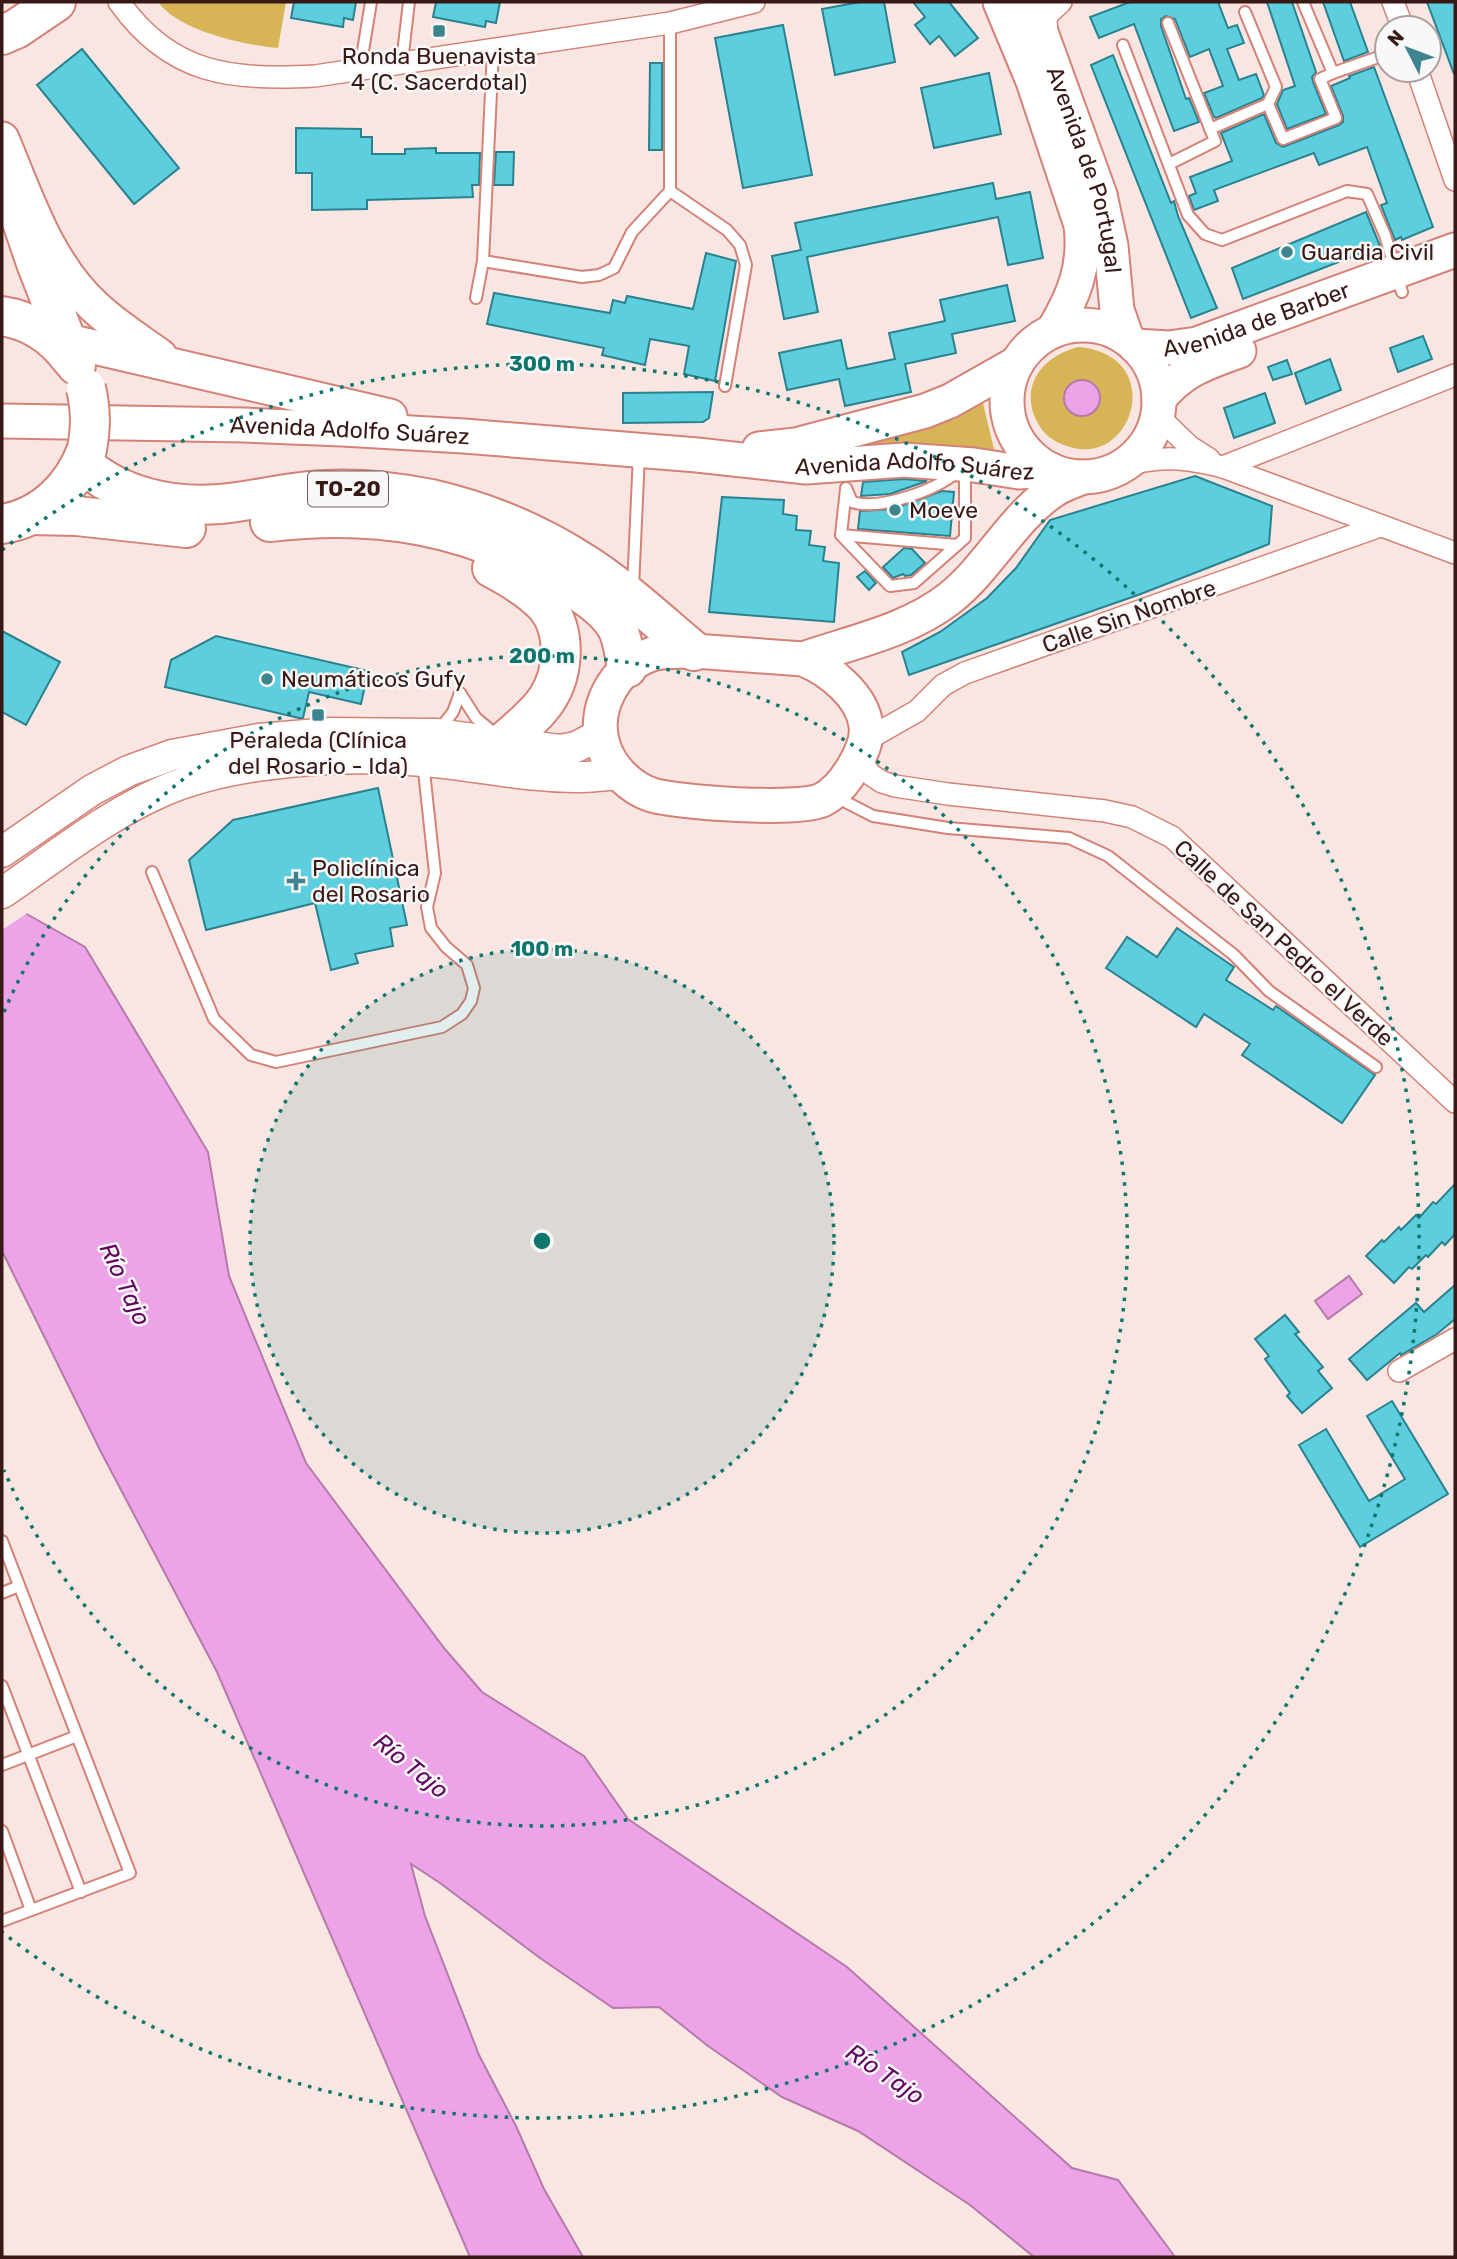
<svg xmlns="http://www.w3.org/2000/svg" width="1457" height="2259" font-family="Rubik,sans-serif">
<rect width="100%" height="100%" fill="#f9e6e3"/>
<g fill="#d7b456" fill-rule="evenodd">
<path d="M158 2H286L278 48C244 45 179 31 158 2Z"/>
<path d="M1079 347C1167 355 1134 467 1070 447 1059 444 1050 439 1043 431 1015 394 1038 356 1079 347ZM1064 395 1096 410C1081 422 1064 414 1064 395Z"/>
<path d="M982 399 994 449 867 447 878 440Z"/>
</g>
<g fill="#eca3e8" stroke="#b67aa9" stroke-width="2">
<circle cx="1082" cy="398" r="18"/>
<path d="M2 900 85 947 208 1152 229 1276 306 1463 444 1648 482 1692 584 1756 628 1819 847 1967 1072 2168 1118 2180 1175 2257H1034L970 2205 858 2131 782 2097 708 2046 659 2007 613 2008 540 1958 440 1883 411 1864 425 1916 479 2055 516 2126 544 2189 583 2257H470L217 1672 101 1452 2 1251Z"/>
<path d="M1349 1276 1362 1294 1328 1319 1315 1301Z"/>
</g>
<path fill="#f9e6e3" d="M2 897 29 912 2 930Z"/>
<g fill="#5dcede" stroke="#2a828f" stroke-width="2">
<path d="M294 2H356L353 20 344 18 343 27 291 18Z"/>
<path d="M436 2H500L496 23 486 21 485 27 433 17Z"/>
<path d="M860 2H884L895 62 835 75 822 9Z"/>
<path d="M913 2H949L978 38 955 56 939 36 930 44 915 25 925 17Z"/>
<path d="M1130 2H1218L1228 28 1237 25 1244 43 1227 49 1239 80 1256 74 1264 95 1262 98 1216 118 1214 117 1204 93 1223 86 1209 49 1190 57 1175 19 1166 16 1161 19V26L1186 99 1189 98 1199 122 1174 131 1134 24 1099 38 1090 17Z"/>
<path d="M1267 2H1292L1316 72 1312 77 1313 82 1326 114 1287 129 1277 104 1283 90 1295 86Z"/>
<path d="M1323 2H1350L1368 52 1344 61Z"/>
<path d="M1427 2H1455V74H1454Z"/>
<path d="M783 25 812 175 743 188 715 38Z"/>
<path d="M82 49 179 168 134 204 37 85Z"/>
<path d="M1113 55 1171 203 1174 201 1178 216 1217 308 1191 318 1091 65Z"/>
<path d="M650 63H662V150H649Z"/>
<path d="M1374 67 1433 227 1402 240 1401 237 1395 240 1381 205 1387 203 1367 147 1319 165 1314 153 1214 190 1218 201 1194 210 1189 196 1196 193 1190 177 1232 161 1221 133 1264 114 1276 143 1283 147 1339 125 1343 122V116L1331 86 1350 78 1349 76Z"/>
<path d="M989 73 1001 134 934 148 921 88Z"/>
<path d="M296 128 361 129V137H372V154H405V149L436 148V153H480L479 185H472L473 197 367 200V209L312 210V173H296Z"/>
<path d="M496 152H514L513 185H494Z"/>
<path d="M993 183 996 199 1030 192 1043 258 1008 265 998 217 807 257 818 312 784 319 772 256 801 250 795 223Z"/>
<path d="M1366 212 1380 246 1243 299 1232 268Z"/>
<path d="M706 253 736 261 715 381 684 374 689 346 650 339 645 365 602 355 604 348 487 324 494 293 610 313 613 300 625 303 627 296 693 309Z"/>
<path d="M1007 285 1015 321 952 334 956 353 905 364 911 392 845 406 839 379 787 390 779 353 841 340 847 369 895 359 889 333 945 321 940 300Z"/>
<path d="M1423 336 1432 359 1398 372 1390 348Z"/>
<path d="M1330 359 1341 390 1306 404 1295 373Z"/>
<path d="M1287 360 1292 374 1273 380 1268 367Z"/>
<path d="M713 392 709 418 703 422 623 423V393Z"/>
<path d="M1265 393 1275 423 1234 438 1224 408Z"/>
<path d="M1195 476 1272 506 1269 544 1138 595 909 675 902 652 940 632 987 598 1016 568 1050 520Z"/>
<path d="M904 479 927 481 890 494 861 496 863 482Z"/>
<path d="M942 491 954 492 950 536 858 529 860 511 893 509Z"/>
<path d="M722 497 784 500 783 514 797 516 796 530 811 531 809 545 825 547 823 561 839 563 834 622 709 612Z"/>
<path d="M904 548 912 549 925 563 911 575 905 576 903 574 893 578 883 567Z"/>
<path d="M865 571 876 583 869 590 857 577Z"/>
<path d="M2 631 60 662 26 725 2 712Z"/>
<path d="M216 636 368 671 361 704 309 692 303 718H299L165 687 171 660Z"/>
<path d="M378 788 407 925 390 928 393 946 355 954 358 963 331 970 315 903 206 930 189 860 233 820Z"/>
<path d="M1177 928 1234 967 1226 980 1273 1010 1276 1006 1375 1075 1342 1123 1242 1055 1250 1044 1204 1014 1196 1027 1106 968 1127 937 1157 957Z"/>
<path d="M1455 1184V1234L1445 1245 1442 1242 1428 1257 1426 1255 1412 1269 1409 1267 1394 1283 1366 1256 1382 1240 1384 1242 1399 1227 1401 1230 1416 1215 1419 1218 1433 1202 1436 1204Z"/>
<path d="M1455 1285V1319L1437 1334 1401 1355 1400 1353 1367 1380 1349 1359 1416 1303 1424 1312Z"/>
<path d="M1285 1315 1299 1332 1295 1334 1323 1367 1318 1371 1332 1388 1302 1413 1287 1396 1290 1393 1265 1359 1269 1356 1255 1339Z"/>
<path d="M1392 1401 1448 1494 1360 1547 1299 1445 1326 1429 1369 1501 1405 1479 1367 1416Z"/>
</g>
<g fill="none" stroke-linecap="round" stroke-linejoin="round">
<g stroke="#d48176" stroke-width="14">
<g id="lane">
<path d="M1168 23 1215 141 1169 164"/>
<path d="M1123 45 1188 215 1205 234 1222 240 1347 191 1367 194 1385 235 1402 292"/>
<path d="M402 62 409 2"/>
<path d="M360 69 371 2"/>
<path d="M1333 73 1387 54"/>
<path d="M1268 104 1283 139 1336 118 1320 79 1333 73 1303 2"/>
<path d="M1210 129 1268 104 1276 87 1245 12"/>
<path d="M670 191 727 230 740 245 746 265 725 386"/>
<path d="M483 261 582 277 599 275 614 268 632 232 670 191V23"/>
<path d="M476 298 483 261 493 50"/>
<path d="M846 488 852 502C879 511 936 490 957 472"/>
<path d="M846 489 841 535 890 586 914 583 965 538V467"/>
<path d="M841 535 957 545"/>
<path d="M633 588 639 454"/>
<path d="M460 693 476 718 494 733"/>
<path d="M439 730 453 712 460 693"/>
<path d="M836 797 873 816 948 828 1069 838 1108 856 1234 955 1269 991 1376 1067"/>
<path d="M152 872 214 1019 251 1055 276 1062 442 1027 462 1014 471 1001 474 988 467 965 446 947 431 928 427 907 435 873 423 762"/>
<path d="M2 1541 130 1873 2 1921"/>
<path d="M2 1593 19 1586"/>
<path d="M2 1686 81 1892"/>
<path d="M2 1765 77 1736"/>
<path d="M2 1831 31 1910"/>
</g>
</g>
<g stroke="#d48176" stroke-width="24">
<g id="street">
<path d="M119 2C171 75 230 80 315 76L670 23 754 2"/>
<path d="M1393 2 1403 28"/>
<path d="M1047 37 1046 16 1061 2"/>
<path d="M1417 70 1455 180"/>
<path d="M1158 416 1190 447 1209 459"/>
<path d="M1123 465C1165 456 1182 457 1223 467L1455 553"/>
<path d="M1223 467 1455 375"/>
<path d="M866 740 917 711 943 685 965 673 1380 526"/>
<path d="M859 758 870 774 882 782 895 786 948 794 1105 811 1132 817 1172 837 1455 1102"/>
<path d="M1399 1371 1455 1339"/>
</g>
</g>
<g stroke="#d48176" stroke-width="33">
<g id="secondary">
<path d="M2 852 92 790 128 771 172 755 259 739 330 733 436 734 560 750 576 747 601 734"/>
<path d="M2 893C54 858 105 816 163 791 235 760 346 754 424 761 476 765 529 778 582 777 594 777 607 775 619 774"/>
</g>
</g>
<g stroke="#d48176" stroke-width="37">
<g id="primary">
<path d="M1000 2 1033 81 1081 225C1086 266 1074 296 1053 331"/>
<path id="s1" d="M1030 2 1100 195 1111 246 1117 310 1127 339"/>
<path d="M2 139C27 198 47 263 95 307 115 326 138 340 160 356"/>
<circle cx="1083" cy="401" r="76"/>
<path d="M51 337 390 416"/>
<path id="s2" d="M1135 346 1169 348 1197 344 1455 250"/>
<path d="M1159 399C1182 370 1206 363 1239 351"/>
<path id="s3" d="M2 421 244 425 342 429 464 436 697 455 806 467 904 460 974 465 1019 472 1051 470"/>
<path d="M759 449 796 445 925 411 950 401 1017 363"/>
<path d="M694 651 803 659C829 669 863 696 866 726 868 740 861 754 854 766 846 780 836 793 822 800 798 811 679 803 652 795 631 788 612 770 604 748 591 710 614 667 652 654 664 650 681 652 694 651Z"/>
<path d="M803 659C852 642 908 631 950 598 989 567 1012 518 1054 490 1063 484 1074 481 1083 477"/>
</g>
</g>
<g stroke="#d48176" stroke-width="42">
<g id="highway">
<path d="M2 35 16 29 56 2"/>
<path d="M2 163 36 263 76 365"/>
<path d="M2 316C30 320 54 336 71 359"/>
<path d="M82 463C118 496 170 508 220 504 255 501 290 491 325 490 360 488 396 492 431 499 483 511 537 533 582 562 622 587 658 621 694 651"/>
<path d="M31 515 77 516 186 528"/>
<path d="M270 522C375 510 467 524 559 579 579 592 603 605 616 626 623 638 624 654 627 668"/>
<path d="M2 524C43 518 73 487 87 449"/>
<path d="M492 568C511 578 531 590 546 606 567 631 564 673 547 699 536 716 519 728 504 742"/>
</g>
</g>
<use href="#lane" stroke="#fff" stroke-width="10"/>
<use href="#street" stroke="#fff" stroke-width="21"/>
<use href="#secondary" stroke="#fff" stroke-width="30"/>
<use href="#primary" stroke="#fff" stroke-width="33"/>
<use href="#highway" stroke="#fff" stroke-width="38"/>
<g stroke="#d48176" stroke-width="42" stroke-linecap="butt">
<path id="highway-bridge" d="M86 388C91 410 91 427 87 449"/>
</g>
<use href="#highway-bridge" stroke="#fff" stroke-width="38"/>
</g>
<circle cx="542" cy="1241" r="292" fill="#0f766e" fill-opacity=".12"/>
<g fill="none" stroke="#0f766e" stroke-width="3.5" stroke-dasharray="3.5 7">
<circle cx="542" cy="1241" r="292"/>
<path d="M4 1012A585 585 0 1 1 4 1470"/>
<path d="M2 550A877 877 0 1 1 2 1932"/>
</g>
<g fill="#3e848e" stroke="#f8f8f8" stroke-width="2.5">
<rect x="432" y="24" width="14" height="14" rx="3.5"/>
<circle cx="1287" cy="252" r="7"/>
<circle cx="895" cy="510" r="7"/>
<circle cx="267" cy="679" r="7"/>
<rect x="311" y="708" width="14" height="14" rx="3.5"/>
<path d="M292.5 870.5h7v7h7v7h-7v7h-7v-7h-7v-7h7z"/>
</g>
<g text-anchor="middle" stroke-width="5" stroke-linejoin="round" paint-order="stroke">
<rect fill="#f8f8f8" stroke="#725c59" stroke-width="2" x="308" y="471.5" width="80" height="35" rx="5"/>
<g font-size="21" font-weight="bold" fill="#391915">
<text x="348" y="496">TO-20</text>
</g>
<g font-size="23" fill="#391915" stroke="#f8f8f8" text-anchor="start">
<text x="439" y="64" text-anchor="middle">Ronda Buenavista<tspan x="439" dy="26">4 (C. Sacerdotal)</tspan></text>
<text x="1301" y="260">Guardia Civil</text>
<text x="909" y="518">Moeve</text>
<text x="281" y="687">Neumáticos Gufy</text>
<text x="318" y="748" text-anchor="middle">Peraleda (Clínica<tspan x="318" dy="26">del Rosario - Ida)</tspan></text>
<text x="312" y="876">Policlínica<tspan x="312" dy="26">del Rosario</tspan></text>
</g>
<g font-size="23" fill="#391915" stroke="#f8f8f8">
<text dy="8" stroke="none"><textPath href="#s1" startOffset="177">Avenida de Portugal</textPath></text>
<text dy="8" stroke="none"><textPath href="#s2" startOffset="126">Avenida de Barber</textPath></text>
<text dy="8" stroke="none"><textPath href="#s3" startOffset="348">Avenida Adolfo Suárez</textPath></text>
<text dy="8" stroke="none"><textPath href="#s3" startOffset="915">Avenida Adolfo Suárez</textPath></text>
<text transform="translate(1129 616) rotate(-19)" y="8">Calle Sin Nombre</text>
<text transform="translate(1284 943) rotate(43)" y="8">Calle de San Pedro el Verde</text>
</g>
<g font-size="24" font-style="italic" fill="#600660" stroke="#f8f8f8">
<text transform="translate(125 1284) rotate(65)" y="8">Río Tajo</text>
<text transform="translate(411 1766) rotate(39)" y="8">Río Tajo</text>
<text transform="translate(885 2074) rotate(34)" y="8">Río Tajo</text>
</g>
</g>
<circle cx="542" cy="1241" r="10" fill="#0f766e" stroke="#f8f8f8" stroke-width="3.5"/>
<g font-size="21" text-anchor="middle" font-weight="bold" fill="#0f766e" stroke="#f8f8f8" stroke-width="5" stroke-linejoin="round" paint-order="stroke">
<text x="542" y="371">300 m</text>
<text x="542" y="663">200 m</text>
<text x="542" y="956">100 m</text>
</g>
<rect width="1457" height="2259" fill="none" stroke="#391915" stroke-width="7"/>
<g transform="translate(1408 49) rotate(312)"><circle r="33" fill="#f8f8f8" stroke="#ac9f9d" stroke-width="2"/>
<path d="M0-5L12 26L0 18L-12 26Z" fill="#3e848e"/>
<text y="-10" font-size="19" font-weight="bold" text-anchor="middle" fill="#391915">N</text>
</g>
</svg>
